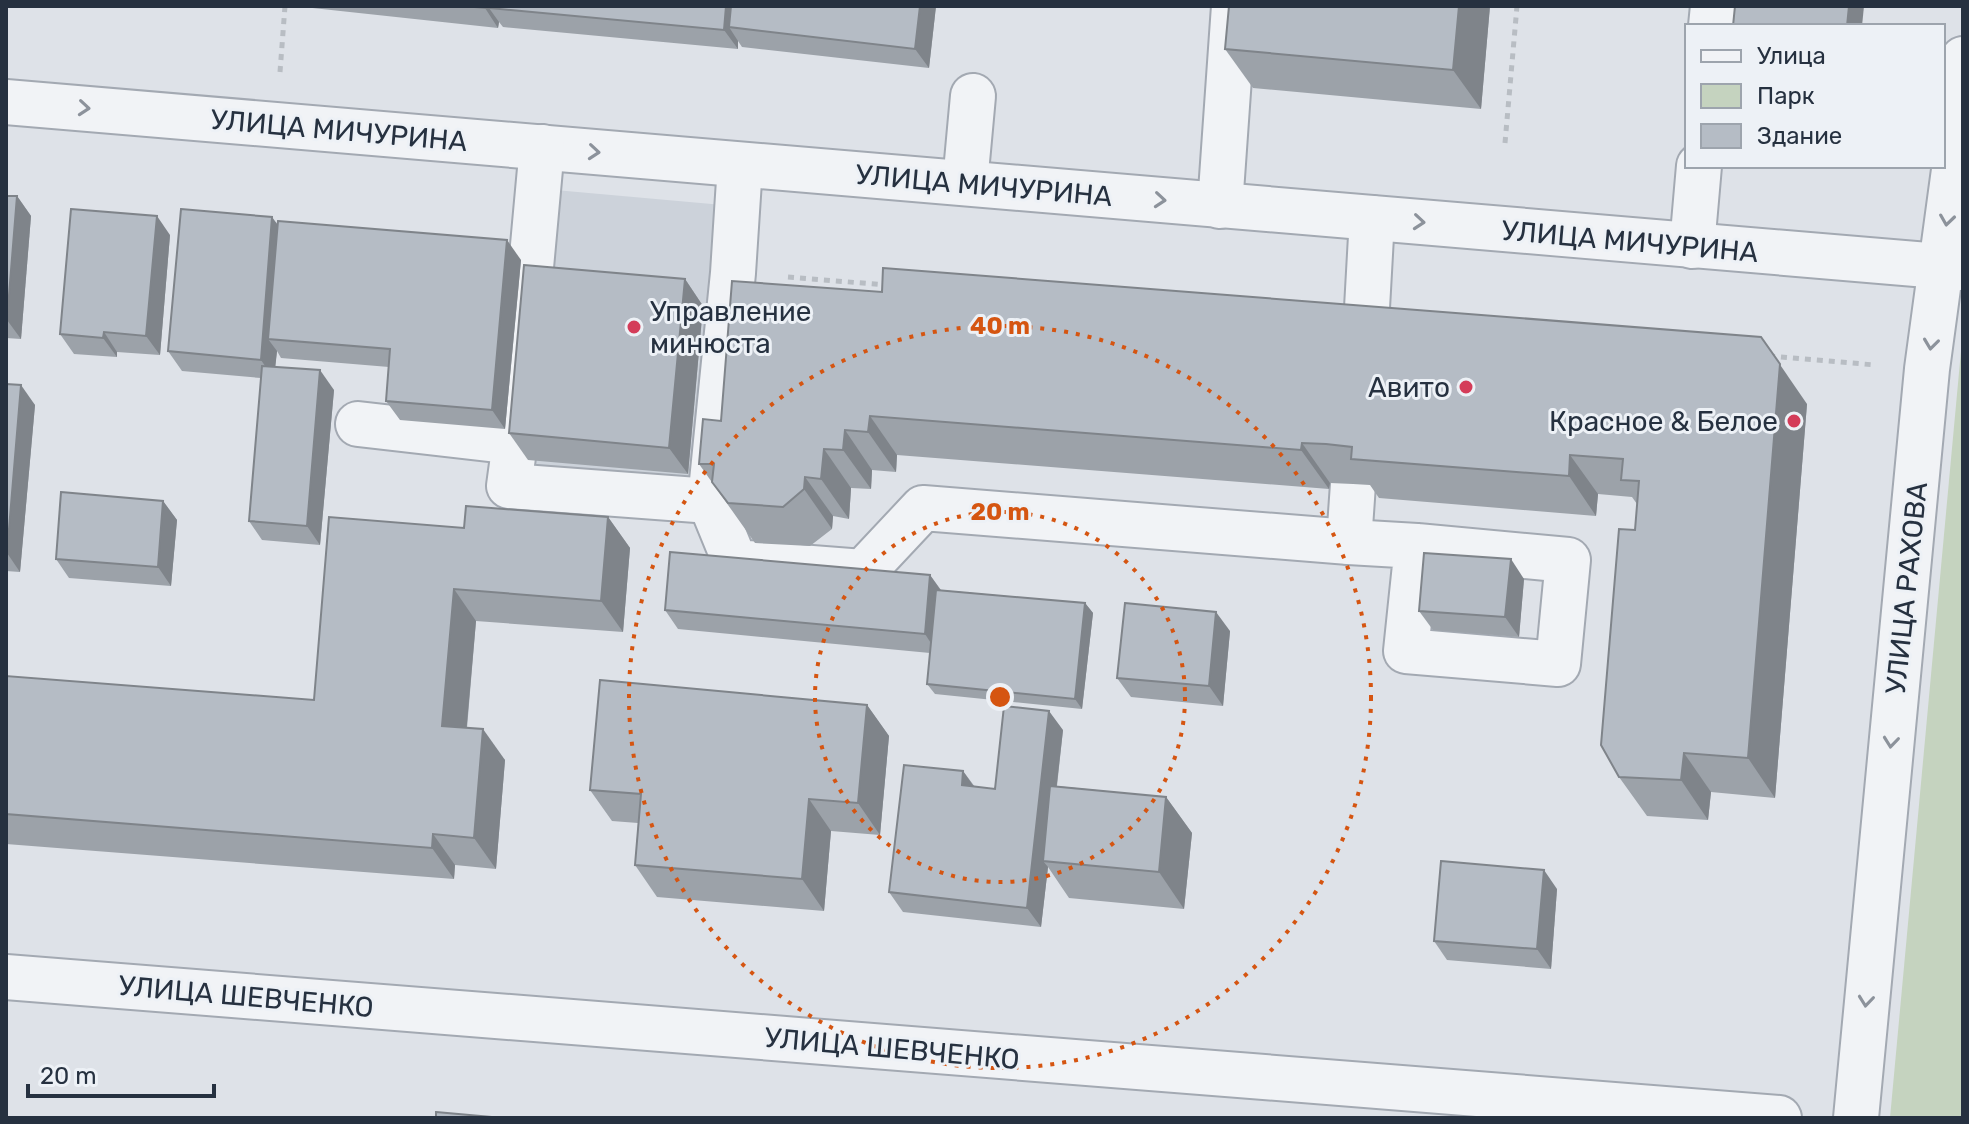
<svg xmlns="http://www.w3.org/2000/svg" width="1969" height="1124" font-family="Rubik,sans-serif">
<rect width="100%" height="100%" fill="#dee2e8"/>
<path fill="#ccd2da" d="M544 189 734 206 698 522 513 506Z"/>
<path fill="#c5d3bf" d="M1963 343V1118H1890L1961 351Z"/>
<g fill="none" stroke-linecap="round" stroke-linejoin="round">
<g stroke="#a3a9b2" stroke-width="48">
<g id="minor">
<path d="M1711 26 1713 6"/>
<path d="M6 102 1963 268"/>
<path d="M542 147 515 442 509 486 710 501"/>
<path d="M740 165 733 273 710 501 735 562 863 572 923 508 1349 542 1417 546 1568 560 1558 664 1406 651 1417 546"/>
<path d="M965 183 973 96"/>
<path d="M1220 206 1234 6"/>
<path d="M1692 246 1699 166"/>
<path d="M1365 344 1372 218"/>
<path d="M358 424 515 442"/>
<path d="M1349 542 1353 484"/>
<path d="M6 977 1779 1118"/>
<path d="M1856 1118 1927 369 1954 170 1963 59"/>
</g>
</g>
<g stroke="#b8bdc3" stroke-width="5" stroke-dasharray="6 6" stroke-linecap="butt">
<path d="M280 72 285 6"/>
<path d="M1505 143 1517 6"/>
<path d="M788 277 886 285"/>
<path d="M1769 356 1875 365"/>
</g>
<use href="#minor" stroke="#f1f3f6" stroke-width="44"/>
</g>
<g fill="#9ca2a9">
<path d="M294 6H936L929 68 742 47 738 41V49L503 27 499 22 498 28Z"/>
<path d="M1229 6H1490L1481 109 1253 88 1225 49Z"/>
<path d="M6 196H17L31 216 21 339 6 338Z"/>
<path d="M278 224 521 260 505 429 400 420 386 401 389 367 281 358 277 351 275 367 334 390 320 545 262 540 249 521 261 378 182 371 168 351Z"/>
<path d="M170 235 160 355 117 352V357L74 354 60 334Z"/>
<path d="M685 279 703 306 688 474 528 460 509 433Z"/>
<path d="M732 281 1807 404 1775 798 1711 792 1708 820 1647 816 1619 777 1637 504 1632 497 1598 494 1596 516 1379 498 1370 485 1353 484 1330 483 1329 489 897 455 896 472 872 470 871 489 851 488 849 519 833 516 832 529 810 546 755 543 699 464 721 421Z"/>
<path d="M6 384 35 405 20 572 6 571Z"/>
<path d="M163 501 177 520 171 586 69 578 56 559Z"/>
<path d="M608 517 630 548 623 632 476 621 467 728 505 760 496 869 455 865 454 879 6 844V676L314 700 464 528Z"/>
<path d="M930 575 941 590 1085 603 1093 613 1082 709 935 694 927 684 930 653 678 629 665 610Z"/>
<path d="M1524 579 1519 637 1433 630 1419 611Z"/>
<path d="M1230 631 1223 706 1131 697 1117 678Z"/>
<path d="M867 705 889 736 880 835 831 831 824 911 657 897 635 865 638 823 612 821 590 790Z"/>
<path d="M1063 730 1057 786 1166 797 1192 833 1184 909 1069 898 1048 867 1041 927 903 912 889 892 963 771 975 787 995 789Z"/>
<path d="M1557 889 1551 969 1447 960 1434 941Z"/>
</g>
<g fill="#7f848a">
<path d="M485 6H501L489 8 499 22 498 28 485 8Z"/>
<path d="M726 6H742L729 27 738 41V49L724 30Z"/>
<path d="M920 6H936L929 68 915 49Z"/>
<path d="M1459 6H1490L1481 109 1453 70Z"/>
<path d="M1849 6H1864L1862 26H1847Z"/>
<path d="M17 196 31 216 21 339 7 320Z"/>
<path d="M157 216 170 235 160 355 146 336Z"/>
<path d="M272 217 286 236 268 339 277 351 274 379 261 360Z"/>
<path d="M507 240 521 260 505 429 492 410Z"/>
<path d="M685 279 703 306 688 474 669 448Z"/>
<path d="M104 332 117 352V357L103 338Z"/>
<path d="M1761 337 1807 404 1775 798 1748 758Z"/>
<path d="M320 370 334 390 320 545 307 526Z"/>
<path d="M21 385 35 405 20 572 7 553Z"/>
<path d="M870 416 897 455 896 472 868 432Z"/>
<path d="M845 430 872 470 871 489 843 450Z"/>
<path d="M1302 443 1330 483 1329 489 1301 450Z"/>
<path d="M824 449 851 488 849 519 821 479Z"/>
<path d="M1570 455 1598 494 1596 516 1569 476Z"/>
<path d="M805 477 833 516 832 529 804 489Z"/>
<path d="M163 501 177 520 171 586 158 567Z"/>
<path d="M608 517 630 548 623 632 601 601Z"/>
<path d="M1511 559 1524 579 1519 637 1505 617Z"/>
<path d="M930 575 944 595 938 654 925 634Z"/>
<path d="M454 589 476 621 464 757 442 726Z"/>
<path d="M1085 603 1093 613 1082 709 1075 699Z"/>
<path d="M1216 612 1230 631 1223 706 1209 686Z"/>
<path d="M867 705 889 736 880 835 858 803Z"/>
<path d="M1049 711 1063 730 1048 862 1043 861 1048 867 1041 927 1027 908Z"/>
<path d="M483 729 505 760 496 869 474 838Z"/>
<path d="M1684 753 1711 792 1708 820 1681 780Z"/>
<path d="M963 771 977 791 962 785Z"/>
<path d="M1166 797 1192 833 1184 909 1159 872Z"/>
<path d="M809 799 831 831 824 911 802 879Z"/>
<path d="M433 834 455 865 454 879 432 848Z"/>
<path d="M1544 870 1557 889 1551 969 1537 949Z"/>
</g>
<g fill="#b5bcc5" stroke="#7f848a" stroke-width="2">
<path d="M463 6H485V8Z"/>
<path d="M490 6H726L724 30 489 8Z"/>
<path d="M731 6H920L915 49 729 27Z"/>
<path d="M1229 6H1459L1453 70 1225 49Z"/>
<path d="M1735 6H1849L1847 26H1733Z"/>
<path d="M6 196H17L7 320H6Z"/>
<path d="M71 209 157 216 146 336 104 332 103 338 60 334Z"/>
<path d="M181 209 272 217 261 360 168 351Z"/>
<path d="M278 221 507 240 492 410 386 401 390 349 268 339Z"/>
<path d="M524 265 685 279 669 448 509 433Z"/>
<path d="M883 268 1761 337 1780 364 1748 758 1684 753 1681 780 1619 777 1601 745 1619 529 1635 530 1639 481 1621 480 1623 459 1570 455 1569 476 1351 459 1352 447 1326 444 1302 443 1301 450 870 416 868 432 845 430 843 450 824 449 821 479 805 477 804 489 783 507 728 503 712 482 714 464H699L703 419 721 421 732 281 882 292Z"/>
<path d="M262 366 320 370 307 526 249 521Z"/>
<path d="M6 384 21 385 7 553 6 552Z"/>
<path d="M61 492 163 501 158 567 56 559Z"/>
<path d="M466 506 608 517 601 601 454 589 442 726 483 729 474 838 433 834 432 848 6 814V676L314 700 329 517 464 528Z"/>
<path d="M670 552 930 575 925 634 665 610Z"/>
<path d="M1424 553 1511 559 1505 617 1419 611Z"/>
<path d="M936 590 1085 603 1075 699 927 684Z"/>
<path d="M1125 603 1216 612 1209 686 1117 678Z"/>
<path d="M600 680 867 705 858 803 809 799 802 879 635 865 641 794 590 790Z"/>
<path d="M1004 706 1049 711 1027 908 889 892 904 765 963 771 962 785 995 789Z"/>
<path d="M1050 786 1166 797 1159 872 1043 861Z"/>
<path d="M1441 861 1544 870 1537 949 1434 941Z"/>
<path d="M436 1112 503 1118H436Z"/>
</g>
<defs><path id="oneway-chevron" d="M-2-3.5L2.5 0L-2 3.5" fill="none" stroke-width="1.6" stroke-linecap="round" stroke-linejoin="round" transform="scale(2)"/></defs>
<g stroke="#8c929b">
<use href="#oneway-chevron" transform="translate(84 108) rotate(5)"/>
<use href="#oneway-chevron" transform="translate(594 152) rotate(5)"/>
<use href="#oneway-chevron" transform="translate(1160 200) rotate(5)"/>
<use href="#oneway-chevron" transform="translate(1947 220) rotate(98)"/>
<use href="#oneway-chevron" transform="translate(1419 222) rotate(5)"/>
<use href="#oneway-chevron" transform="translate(1931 344) rotate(97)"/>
<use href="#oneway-chevron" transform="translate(1891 742) rotate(96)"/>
<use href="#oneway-chevron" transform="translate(1866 1001) rotate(96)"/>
</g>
<g fill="none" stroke="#d55511" stroke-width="4" stroke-dasharray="4 8">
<circle cx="1000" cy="697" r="185"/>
<circle cx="1000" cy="697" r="371"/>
</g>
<g fill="#d43c59" stroke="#edf1f6" stroke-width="3">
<circle cx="634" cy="327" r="8"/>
<circle cx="1466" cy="387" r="8"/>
<circle cx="1794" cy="421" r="8"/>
</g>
<g text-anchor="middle" stroke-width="6" stroke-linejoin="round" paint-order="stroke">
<g font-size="28" fill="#263140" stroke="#edf1f6">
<text transform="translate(339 130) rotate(5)" y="10">УЛИЦА МИЧУРИНА</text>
<text transform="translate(984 185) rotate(5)" y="10">УЛИЦА МИЧУРИНА</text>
<text transform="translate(1630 241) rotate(5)" y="10">УЛИЦА МИЧУРИНА</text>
<text transform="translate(1906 588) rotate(-84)" y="10">УЛИЦА РАХОВА</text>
<text transform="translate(246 996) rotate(5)" y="10">УЛИЦА ШЕВЧЕНКО</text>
<text transform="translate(892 1048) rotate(5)" y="10">УЛИЦА ШЕВЧЕНКО</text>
</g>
<g font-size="28" fill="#263140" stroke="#edf1f6" text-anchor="end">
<text x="650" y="321" text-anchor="start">Управление<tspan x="650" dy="32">минюста</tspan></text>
<text x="1450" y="397">Авито</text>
<text x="1778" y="431">Красное &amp; Белое</text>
</g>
</g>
<circle cx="1000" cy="697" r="12" fill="#d55511" stroke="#edf1f6" stroke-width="4"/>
<g font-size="24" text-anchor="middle" font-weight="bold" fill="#d55511" stroke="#edf1f6" stroke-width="6" stroke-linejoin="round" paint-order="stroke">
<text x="1000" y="334">40 m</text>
<text x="1000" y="520">20 m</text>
</g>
<rect width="1969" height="1124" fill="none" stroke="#263140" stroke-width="16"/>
<rect x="1685" y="24" width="260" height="144" fill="#edf1f6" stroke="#9da4ad" stroke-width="2"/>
<rect x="1701" y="50" width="40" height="12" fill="#f1f3f6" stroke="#9da4ad" stroke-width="2"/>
<text x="1757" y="64" font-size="24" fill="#263140">Улица</text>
<rect x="1701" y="84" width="40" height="24" fill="#c5d3bf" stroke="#9da4ad" stroke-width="2"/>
<text x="1757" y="104" font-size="24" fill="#263140">Парк</text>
<rect x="1701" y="124" width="40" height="24" fill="#b5bcc5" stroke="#9da4ad" stroke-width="2"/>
<text x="1757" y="144" font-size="24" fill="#263140">Здание</text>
<path d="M28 1084v12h186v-12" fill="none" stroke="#263140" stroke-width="4"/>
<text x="40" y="1084" font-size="24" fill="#263140" stroke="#edf1f6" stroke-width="6" paint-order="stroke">20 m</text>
</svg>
